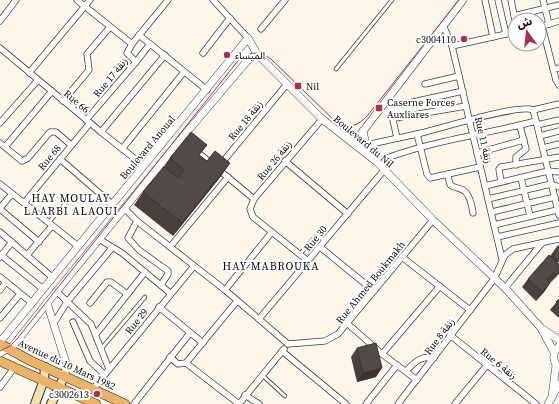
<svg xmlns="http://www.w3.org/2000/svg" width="559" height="404" font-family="'Source Serif 4','Noto Sans Arabic',serif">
<rect width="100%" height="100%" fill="#fdf6ea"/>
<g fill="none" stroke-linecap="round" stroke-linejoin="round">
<g stroke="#3d3d3d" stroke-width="4.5">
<g id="service">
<path d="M336 69 392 0"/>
<path d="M48 223 65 204"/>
<path d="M300 254 315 237 318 235 325 241"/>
<path d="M101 349 145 297"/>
<path d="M262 375 285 396"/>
</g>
</g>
<g stroke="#3d3d3d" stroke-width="7">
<g id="minor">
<path d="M77 0 132 44 127 53 136 62 86 120"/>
<path d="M213 0 248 38"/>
<path d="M485 0 493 37"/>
<path d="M498 0 506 34"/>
<path d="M511 0 515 20"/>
<path d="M543 0 549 24"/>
<path d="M514 16 559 5"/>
<path d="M0 21 16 0"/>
<path d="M546 25 559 21"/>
<path d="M542 26 556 80 559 85"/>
<path d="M444 27 452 46 459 76 502 259"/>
<path d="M261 29 285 0"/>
<path d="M139 35 207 90"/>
<path d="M132 44 168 0"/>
<path d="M452 46 515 32"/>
<path d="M0 48 101 132 144 166"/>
<path d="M203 53 230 18"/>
<path d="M136 62 150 44"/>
<path d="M553 69 559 68"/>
<path d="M29 73 90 0"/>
<path d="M425 84 459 76"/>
<path d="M388 99 394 104H404L463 91"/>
<path d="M63 101 89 70 87 54 110 27"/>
<path d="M533 110 559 104"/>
<path d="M0 123 38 80"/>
<path d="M537 125 559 120"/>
<path d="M101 132 165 55"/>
<path d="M540 136 559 131"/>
<path d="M397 138 393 120 395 118 466 106"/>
<path d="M0 143 22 161 28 158 50 132H56L71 145"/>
<path d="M366 145 417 134"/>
<path d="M5 147 52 91"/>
<path d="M543 148 559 144"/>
<path d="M122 149 184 72"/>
<path d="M195 150 254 199"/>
<path d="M477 153 524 140"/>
<path d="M60 159 112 204"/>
<path d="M285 161 348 214"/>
<path d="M377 162C428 141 483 135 536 121"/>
<path d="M221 164 287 84"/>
<path d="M516 165V157L526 149 520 126"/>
<path d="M480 167 430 178 427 174 417 134C436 130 520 103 533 110L536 121 559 215"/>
<path d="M448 174C450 191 451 184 463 190 470 194 472 206 473 213"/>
<path d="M521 178 530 216"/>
<path d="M501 182 499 169 501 167 559 157"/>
<path d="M0 184 78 246"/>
<path d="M485 186 548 171 559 172"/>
<path d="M488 199 551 184 559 187"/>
<path d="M24 203 90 123"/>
<path d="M0 208 12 194"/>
<path d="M124 208 137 221 225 290 288 344"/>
<path d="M0 209 39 242"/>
<path d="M492 212 555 197"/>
<path d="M137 221 128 238 139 250 168 271V274L161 285"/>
<path d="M494 225 557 210"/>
<path d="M0 232 52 277"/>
<path d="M497 237 559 223"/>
<path d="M99 239 122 253 170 293"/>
<path d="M170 247 228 177"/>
<path d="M320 247 374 291"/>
<path d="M1 255 43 289"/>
<path d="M27 255 52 226"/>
<path d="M0 257 12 242"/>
<path d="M402 257 470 310"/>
<path d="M308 261 253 217 250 209 254 199 322 119"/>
<path d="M0 277 32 303"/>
<path d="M505 288 542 243"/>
<path d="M0 290 6 282"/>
<path d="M225 290 272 232"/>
<path d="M56 291 91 324 109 369"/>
<path d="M90 303 107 282H111L127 294"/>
<path d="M159 307 203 343"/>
<path d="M0 318 20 294"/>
<path d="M259 319 385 169"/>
<path d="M73 322 90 361 104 374"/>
<path d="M54 323 67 302 112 248"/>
<path d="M348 324 382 354 417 380"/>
<path d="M96 334 145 272"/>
<path d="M450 335 536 404"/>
<path d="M288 344 325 341 338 334 433 220"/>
<path d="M282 351 346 404"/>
<path d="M382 354 440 286"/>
<path d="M170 357 178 364 186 363 237 301"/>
<path d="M186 363 239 404"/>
<path d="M406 371C414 363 421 355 434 358"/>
<path d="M0 387 14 368"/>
<path d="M93 389 194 266"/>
<path d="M245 395 259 404"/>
<path d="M134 404 190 333"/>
<path d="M239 404 284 349"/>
<path d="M366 404 397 365"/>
<path d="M398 404 494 279 505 255 513 249 559 239"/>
<path d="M455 404 487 365"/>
</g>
</g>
<g stroke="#3d3d3d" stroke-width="8">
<g id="tertiary">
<path d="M363 131 366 145 372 155"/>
<path d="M354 143 463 0"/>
<path d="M542 330 554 352"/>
<path d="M0 342 248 38 257 54 322 119 377 162 433 220 505 288 541 328 559 340"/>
<path d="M0 353 13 346 47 303"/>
<path d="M559 368C552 361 552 353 559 346"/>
<path d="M65 375 66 363 47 303 181 139 248 60 257 54"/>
<path d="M552 397 556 365"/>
<path d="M548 404 559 384"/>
</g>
</g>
<g stroke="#2c2c2c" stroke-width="10">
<g id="secondary">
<path d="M35 404 44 380 45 367"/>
<path d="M51 404 65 375"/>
</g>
</g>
<g stroke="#1b1b1b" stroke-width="10">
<g id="primary">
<path d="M0 344 29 360 125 404"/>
<path d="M0 361 96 404"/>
</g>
</g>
<use href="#service" stroke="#fff" stroke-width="3"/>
<use href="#minor" stroke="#fff" stroke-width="5.5"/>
<use href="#tertiary" stroke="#fff" stroke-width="7"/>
<use href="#secondary" stroke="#f7e0ab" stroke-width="8"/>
<use href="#primary" stroke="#ebb46b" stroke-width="9"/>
<path stroke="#ac304e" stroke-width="1" d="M0 351 10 346 17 339 241 57C253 52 259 51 271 59L338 124C351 128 358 126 368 115L459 0"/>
</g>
<g fill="#47403e">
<path d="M199 155 207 161 230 163 221 176 173 236 134 205 143 192 164 167 170 158Z"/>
<path d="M559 245V261L557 263 559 264V273L550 283 544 292 536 301 522 287 528 279 550 256 554 251Z"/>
<path d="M559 299V318L550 310Z"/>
<path d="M357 348 376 377 357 382 351 357Z"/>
</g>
<g fill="#393432">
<path d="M230 163 221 176 173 236 182 223Z"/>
<path d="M559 272V273L557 276 550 284Z"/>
<path d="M550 283 544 292 536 301 542 292Z"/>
<path d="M382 368 376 377 357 382 363 373Z"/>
</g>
<g fill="#524a48" stroke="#393432">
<path d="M191 132 207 145 199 155 207 161 215 151 230 163 182 223 143 192 164 167 178 178 184 170 170 158Z"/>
<path d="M559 245V259L558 261 553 256 556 253 554 251Z"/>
<path d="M549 255 559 264V272L556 275 553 273 547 280 550 283 542 292 528 279Z"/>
<path d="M559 299V304L556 302Z"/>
<path d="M376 343 382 368 363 373 357 348Z"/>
</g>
<g fill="#ac304e" stroke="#fff" stroke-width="1.5">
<circle cx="464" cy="39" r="4"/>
<circle cx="227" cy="55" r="4"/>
<rect x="294" y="82" width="8" height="8" rx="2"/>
<rect x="375" y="104" width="8" height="8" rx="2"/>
<circle cx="97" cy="394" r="4"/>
</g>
<g text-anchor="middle" stroke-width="4" stroke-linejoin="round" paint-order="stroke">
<g font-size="10" fill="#0a0a0a" stroke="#fff" text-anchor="start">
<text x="456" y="43" text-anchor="end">c3004110</text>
<text x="235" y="59">الميساء</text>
<text x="306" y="90">Nil</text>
<text x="387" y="106">Caserne Forces<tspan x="387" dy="12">Auxliares</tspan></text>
<text x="89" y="398" text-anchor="end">c3002613</text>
</g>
<g font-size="10" fill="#0a0a0a" stroke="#fff">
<text transform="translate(110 77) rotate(-51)" y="4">Rue 17 زنقة</text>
<text transform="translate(77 101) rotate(40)" y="4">Rue 66</text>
<text transform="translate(245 120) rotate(-51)" y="4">Rue 18 زنقة</text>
<text transform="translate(484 140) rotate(77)" y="4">Rue 11 زنقة</text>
<text transform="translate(364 141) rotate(40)" y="4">Boulevard du Nil</text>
<text transform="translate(147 147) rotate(-50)" y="4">Boulevard Anoual</text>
<text transform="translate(49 157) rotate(-51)" y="4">Rue 68</text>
<text transform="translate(274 160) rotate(-51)" y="4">Rue 26 زنقة</text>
<text transform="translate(315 238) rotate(-50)" y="4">Rue 30</text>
<text transform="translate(370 282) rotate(-51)" y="4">Rue Ahmed Boukmakh</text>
<text transform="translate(136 321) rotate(-51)" y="4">Rue 29</text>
<text transform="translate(439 336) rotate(-53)" y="4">Rue 8 زنقة</text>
<text transform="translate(499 363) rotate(39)" y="4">Rue 6 زنقة</text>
<text transform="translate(67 364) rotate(25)" y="4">Avenue du 10 Mars 1982</text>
</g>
<g font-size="11" letter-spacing="1" fill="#0a0a0a" stroke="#fff">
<text x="71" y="202">HAY MOULAY<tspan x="71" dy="13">LAARBI ALAOUI</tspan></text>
<text x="271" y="270">HAY MABROUKA</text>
</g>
</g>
<g transform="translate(527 32) rotate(345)"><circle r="19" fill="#ffffff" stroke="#9d9d9d"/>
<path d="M0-3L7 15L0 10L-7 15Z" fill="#ac304e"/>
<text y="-6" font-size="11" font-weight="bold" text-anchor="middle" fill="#0a0a0a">ش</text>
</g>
</svg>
